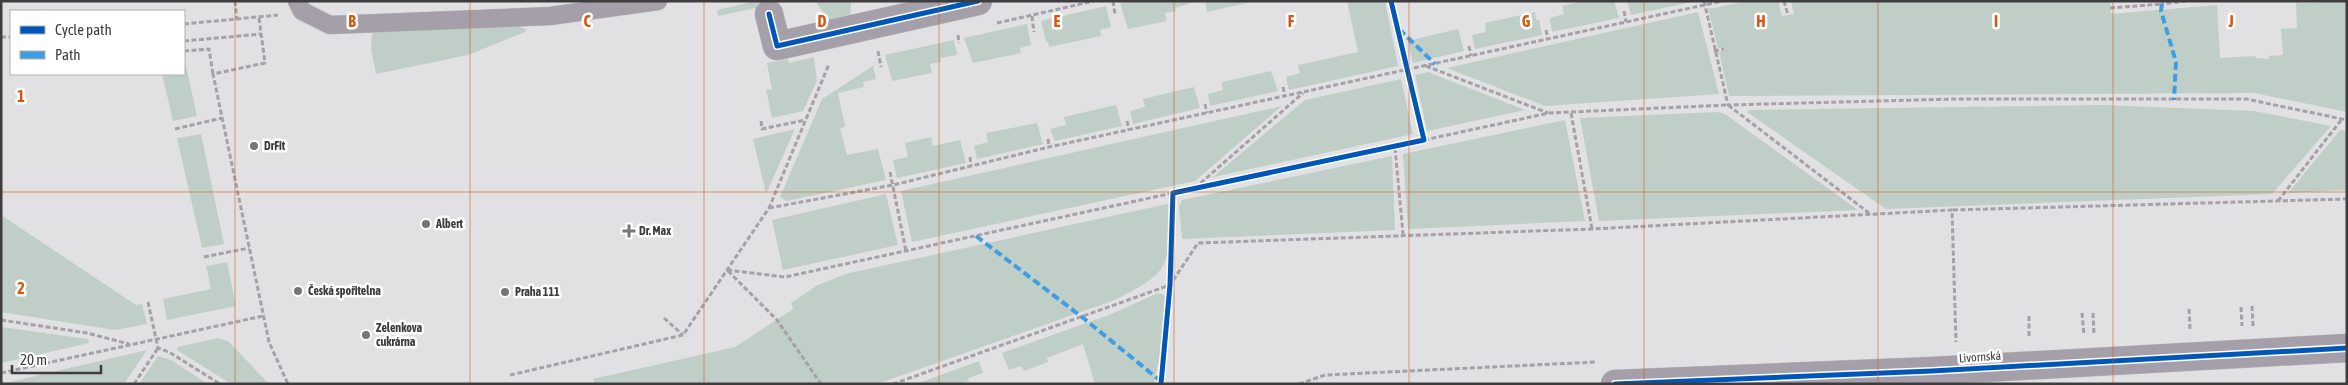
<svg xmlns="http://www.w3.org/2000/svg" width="2348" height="385" font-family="'Asap Condensed',sans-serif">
<rect width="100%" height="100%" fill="#e1e0e2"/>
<g fill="#bfcfc8">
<path d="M756 1H788L718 16 717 10Z"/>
<path d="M815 1H851L850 19 831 23Z"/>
<path d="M1130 1H1191V3L1175 8 1176 11 1165 13 1167 21 1128 29 1120 3Z"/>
<path d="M1205 1H1255L1207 12Z"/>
<path d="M1347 1H1385L1398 66 1289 90 1286 77 1300 73 1298 65 1358 52Z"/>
<path d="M1583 1H1614L1619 18 1552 32 1550 18 1564 14 1562 6Z"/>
<path d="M1627 1H1697L1631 15Z"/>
<path d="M1749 1H1778L1782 16 1794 14 1791 1H2122L2110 3 2111 14 2217 5 2220 58 2255 56 2256 58 2269 59V56L2283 55 2281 29 2297 28 2296 1 2301 3 2347 1V112L2254 93 1729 96 1719 52 1724 51V48H1718L1708 9Z"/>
<path d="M1106 6 1111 27 1100 30 1101 36 1049 47 1048 42H1046L1041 21Z"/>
<path d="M1535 12 1536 20H1539L1542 35 1475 49 1472 35 1486 32 1485 23Z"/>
<path d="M1698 12 1719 94 1545 106 1447 68Z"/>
<path d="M1027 24 1031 45 1020 48 1021 53 973 63 964 38Z"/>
<path d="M512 25 526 29 525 32 468 55 376 74 371 48 372 34 379 29Z"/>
<path d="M1458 29 1464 51 1413 63 1408 41Z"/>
<path d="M954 40 957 55 941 58V62L930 64 932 73 892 81 885 55Z"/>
<path d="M184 57 197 116 173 121 162 74H184Z"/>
<path d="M814 57 817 81 803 111 772 118 766 89 772 90 767 63 788 59 789 63Z"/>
<path d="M873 66 876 79 863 82 864 87 838 93 845 127 840 128 847 155 878 149 886 180 787 201 780 197 822 99Z"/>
<path d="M1271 71 1278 91 1210 106 1208 94 1223 90 1222 82Z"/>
<path d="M1428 72 1525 110 1427 131 1415 75Z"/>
<path d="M1401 79 1413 134 1213 177 1305 100Z"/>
<path d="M1194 87 1200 108 1133 124 1130 111 1145 107 1143 99Z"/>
<path d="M1116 105 1122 126 1055 141 1050 129 1066 125 1064 117Z"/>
<path d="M2104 105 2254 111 2331 126 2272 194 1886 209 1747 112 1750 110Z"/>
<path d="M1282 106 1195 181 912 242 901 191Z"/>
<path d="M1717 112 1725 114 1858 210 1599 221 1580 118Z"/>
<path d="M1565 120 1585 221 1408 229 1403 154Z"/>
<path d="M1037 123 1043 144 977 159 974 146 988 142 986 133Z"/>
<path d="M795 129 766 194 753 139Z"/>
<path d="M2340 130 2347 131V190L2288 193Z"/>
<path d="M201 134 224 244 202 248 177 138Z"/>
<path d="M931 137 933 146 960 140 966 163 897 178 893 160 908 157 905 143Z"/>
<path d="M1392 156 1395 230 1182 239 1179 206 1182 200Z"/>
<path d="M886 194 898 245 783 270 772 220Z"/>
<path d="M1167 204 1170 206C1168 268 1172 271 1115 300L877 384H591L595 383 593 379 735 347 793 309 791 303 816 286 845 274Z"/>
<path d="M1 215 136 305 142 304 147 324 115 330 1 312Z"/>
<path d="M227 262 236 306 167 320 163 299 211 289 206 266Z"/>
<path d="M1158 293 1164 295C1173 307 1157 367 1154 384H1095L1083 344 1047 358 1048 362 1024 371 1021 366 1009 370 1002 353 1109 315Z"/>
<path d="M1 327 88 339 89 343 1 363Z"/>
<path d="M218 338 229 342 269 384H231L177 350V347Z"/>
<path d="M147 350 124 384H1Z"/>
<path d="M158 356 171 360 208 384H139Z"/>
<path d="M979 361 983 373 968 378 969 381 961 384H916Z"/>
</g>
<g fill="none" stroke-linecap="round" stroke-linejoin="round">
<g stroke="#bdbcbe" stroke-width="19">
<path id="lane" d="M297 1 302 11 330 25 550 16 658 1"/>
</g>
<g stroke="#bdbcbe" stroke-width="29">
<g id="street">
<path d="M769 14 777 46 978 1"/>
<path d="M1615 384 1932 371 2347 348"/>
</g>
</g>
<g stroke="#a6a1a8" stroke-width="3" stroke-dasharray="5 2.5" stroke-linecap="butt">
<path d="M235 1 237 20"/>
<path d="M1113 1 1115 14"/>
<path d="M1704 1 1728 105 1954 99H2246L2347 120"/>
<path d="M1784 1 1788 15"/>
<path d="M2162 1V4L2186 1"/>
<path d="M2110 8 2162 4"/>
<path d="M1624 11 1626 22"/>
<path d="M1032 16 1034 32"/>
<path d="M259 18 265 63 213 74 269 342 288 384"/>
<path d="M997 23 1094 1"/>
<path d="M184 24 278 15"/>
<path d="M1546 30 1548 39"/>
<path d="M958 35 959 43"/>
<path d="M1 37H11"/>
<path d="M184 41 261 34"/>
<path d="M1469 46 1471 56"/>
<path d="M184 51 209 49 213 74"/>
<path d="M878 51 881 67"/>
<path d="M1714 51 1724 49"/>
<path d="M1426 66 1548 113"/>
<path d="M1283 87 1285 96"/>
<path d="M1205 104 1207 113"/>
<path d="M1571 113 1592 229"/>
<path d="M761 121 762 129 805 120"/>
<path d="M1127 121 1129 130"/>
<path d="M175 129 222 118"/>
<path d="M1048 139 1049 147"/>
<path d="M1424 140 1549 113 1728 105 1869 213"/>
<path d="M1395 148 1403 234"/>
<path d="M970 157 971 166"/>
<path d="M890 172 906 251"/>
<path d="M1195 188 1303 93"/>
<path d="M2278 201 2342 119"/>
<path d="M769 208 893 185 1049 147 1723 1"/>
<path d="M1953 210 2347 199"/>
<path d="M204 257 249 248"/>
<path d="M727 270 785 277 1173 193"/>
<path d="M728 271 777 320 821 384"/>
<path d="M148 302 158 348 169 352 220 384"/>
<path d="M2252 306 2253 326"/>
<path d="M2241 307 2242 326"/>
<path d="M2189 309 2190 329"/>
<path d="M2082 313 2084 335"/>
<path d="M2093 313 2094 334"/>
<path d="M2029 316V337"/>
<path d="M664 318 683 335"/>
<path d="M1 320 87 333 129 344"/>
<path d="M1 373 263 316"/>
<path d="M510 375 683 335 769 208 829 64"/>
<path d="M134 384 158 348"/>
<path d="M893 384 1170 285 1198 243 1592 229 1952 210 1956 342"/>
<path d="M1299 384 1325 375 1596 362"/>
</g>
<use href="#lane" stroke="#a59fa9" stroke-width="18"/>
<use href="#street" stroke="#a59fa9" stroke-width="28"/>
<g stroke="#3f9ee3" stroke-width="4" stroke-dasharray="8 4" stroke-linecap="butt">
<path d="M2162 4 2161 11 2176 62 2174 100"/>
<path d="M1399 29 1435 64"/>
<path d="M976 236 1082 317 1163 383"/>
</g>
<g stroke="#fff" stroke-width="8">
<g id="cycleway">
<path d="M769 14 777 46 978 1"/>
<path d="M1161 384 1170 285 1173 193 1424 140 1391 1"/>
<path d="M1615 384 1932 371 2347 348"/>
</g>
</g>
<use href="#cycleway" stroke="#0057b8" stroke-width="5"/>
</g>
<path fill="none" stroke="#d75611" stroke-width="1" stroke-opacity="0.55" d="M235 1V384M470 1V384M704 1V384M939 1V384M1174 1V384M1409 1V384M1644 1V384M1878 1V384M2113 1V384M1 192H2347"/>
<g fill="#777577" stroke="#fff" stroke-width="2">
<circle cx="254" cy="146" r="5"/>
<circle cx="426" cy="224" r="5"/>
<path d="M626.5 223.5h5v5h5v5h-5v5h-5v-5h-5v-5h5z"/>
<circle cx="298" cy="291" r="5"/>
<circle cx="505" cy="292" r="5"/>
<circle cx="366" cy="335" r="5"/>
</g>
<g text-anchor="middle" stroke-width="5" stroke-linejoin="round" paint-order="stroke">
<g font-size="12" font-weight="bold" fill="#3e3c3e" stroke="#fff" text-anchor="start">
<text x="264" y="150">DrFit</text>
<text x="436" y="228">Albert</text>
<text x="639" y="235">Dr. Max</text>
<text x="308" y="295">Česká spořitelna</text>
<text x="515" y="296">Praha 111</text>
<text x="376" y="332">Zelenkova<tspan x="376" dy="14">cukrárna</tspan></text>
</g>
<g font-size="12" fill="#3e3c3e" stroke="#fff">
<text transform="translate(1980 357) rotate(-4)" y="4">Livornská</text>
</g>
</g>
<g font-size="16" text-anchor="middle" font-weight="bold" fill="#d75611" stroke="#fff" stroke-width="5" stroke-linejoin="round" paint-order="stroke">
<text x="352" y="27">B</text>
<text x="587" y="27">C</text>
<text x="822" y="27">D</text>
<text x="1057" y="27">E</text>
<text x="1291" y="27">F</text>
<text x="1526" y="27">G</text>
<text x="1761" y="27">H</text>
<text x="1996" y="27">I</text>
<text x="2231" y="27">J</text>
<text x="21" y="102">1</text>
<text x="21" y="294">2</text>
</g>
<rect width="2348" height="385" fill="none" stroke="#3e3c3e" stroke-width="5"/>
<rect x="10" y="10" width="175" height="65" fill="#ffffff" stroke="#b2b1b2"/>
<rect x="20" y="26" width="25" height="8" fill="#0057b8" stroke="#b2b1b2"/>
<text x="55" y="35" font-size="15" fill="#3e3c3e">Cycle path</text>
<rect x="20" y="51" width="25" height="8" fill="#3f9ee3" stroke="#b2b1b2"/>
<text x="55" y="60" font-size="15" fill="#3e3c3e">Path</text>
<path d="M12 365v8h89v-8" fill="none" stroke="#3e3c3e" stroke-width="2.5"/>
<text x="20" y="365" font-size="15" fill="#3e3c3e" stroke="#ffffff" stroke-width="4" paint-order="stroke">20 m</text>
</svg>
